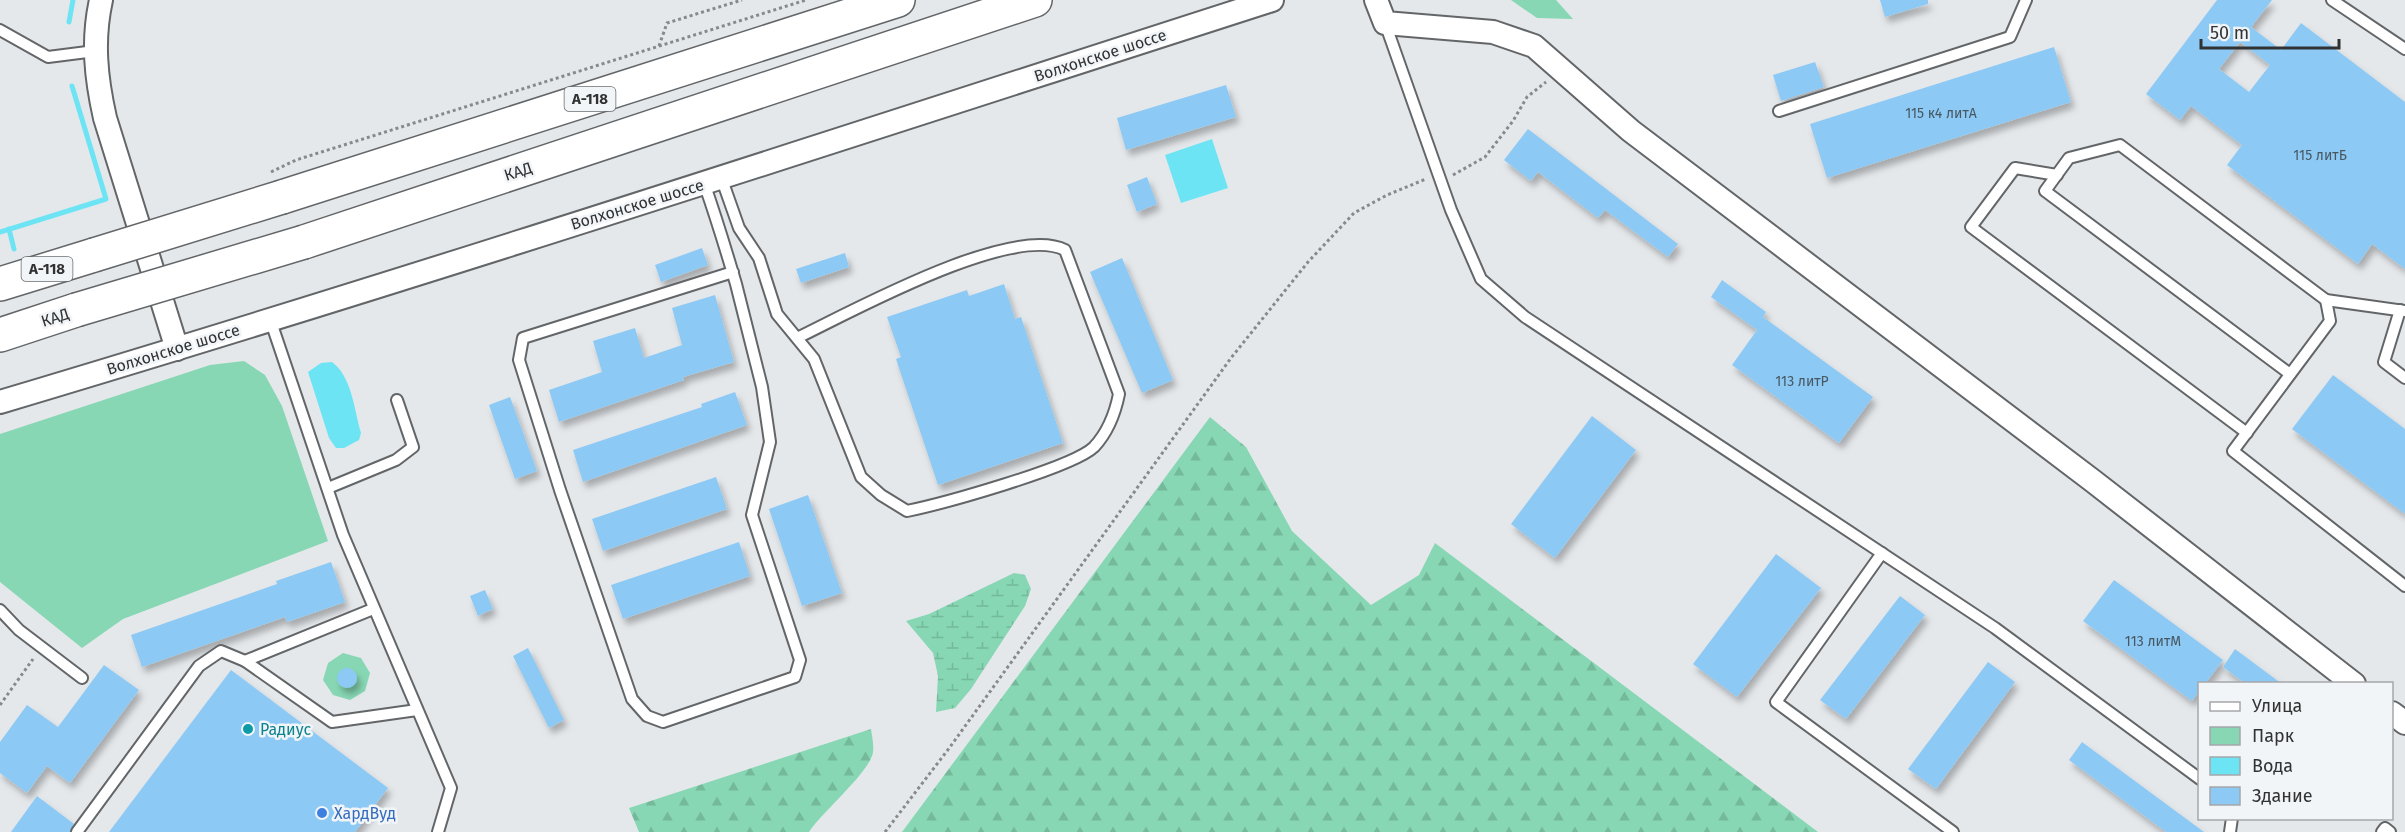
<svg xmlns="http://www.w3.org/2000/svg" width="2405" height="832" font-family="'Fira Sans',sans-serif">
<defs>
<pattern id="forest-firs" width="22" height="20" patternUnits="userSpaceOnUse" patternTransform="scale(1.5)"><rect width="22" height="20" fill="#87d7b4"/><path d="M5 1l3.5 6h-7zM16 11l3.5 6h-7z" fill="#75b99b"/></pattern>
<pattern id="wetland-marsh" width="20" height="14" patternUnits="userSpaceOnUse" patternTransform="scale(1.5)"><rect width="20" height="14" fill="#87d7b4"/><path d="M1 5h8M5 5V1M11 12h8M15 12V8" fill="none" stroke="#75b99b"/></pattern>
<filter id="shadow"><feDropShadow dx="3.5" dy="6" stdDeviation="3" flood-color="#0004"/></filter>
</defs>
<rect width="100%" height="100%" fill="#e5e8eb"/>
<g fill="#87d7b4">
<path d="M1511 0H1556L1573 19 1537 18Z"/>
<path d="M244 361 265 375 282 406 328 541 123 619 82 648 0 582V434L210 365Z"/>
<path d="M343 653 361 658 370 673 365 691 350 700 333 695 323 680 328 663Z"/>
</g>
<g fill="url(#forest-firs)">
<path d="M1210 417 1246 447 1292 531 1371 605 1419 575 1435 543 1818 832H902Z"/>
<path d="M871 729C872 736 874 745 873 752 871 771 822 812 809 832H639L629 808Z"/>
</g>
<path fill="url(#wetland-marsh)" d="M1014 573 1025 575 1031 589 1025 606 971 689 955 708 936 712 938 676 933 653 906 621 929 614Z"/>
<g fill="#6de4f4">
<path d="M1212 139 1228 188 1181 203 1165 155Z"/>
<path d="M332 362C352 377 354 409 361 433L359 440 344 448H336L329 438 308 372 321 363Z"/>
</g>
<g fill="none" stroke-linecap="round" stroke-linejoin="round">
<g stroke="#6de4f4" stroke-width="5">
<path d="M69 22 73 0"/>
<path d="M9 229 14 249"/>
<path d="M0 232 106 199 72 86"/>
</g>
</g>
<g fill="#8cc9f4" fill-rule="evenodd" filter="url(#shadow)">
<path d="M1880 0H1928V4L1885 17Z"/>
<path d="M2217 0H2272L2251 27 2281 50 2301 23 2405 102V269L2372 244 2358 264 2227 165 2242 145 2191 106 2180 120 2146 94ZM2240 42 2270 65 2249 92 2219 69Z"/>
<path d="M2054 47 2071 102 1827 178 1810 124Z"/>
<path d="M1815 62 1824 87 1781 101 1773 75Z"/>
<path d="M1226 85 1236 117 1126 150 1117 118Z"/>
<path d="M1528 129 1678 244 1668 257 1605 210 1598 218 1538 172 1531 181 1504 160Z"/>
<path d="M1147 177 1157 204 1137 212 1127 185Z"/>
<path d="M702 248 708 265 661 282 655 265Z"/>
<path d="M845 253 849 267 801 283 796 269Z"/>
<path d="M1122 258 1173 380 1142 393 1090 272Z"/>
<path d="M1722 280 1766 312 1763 317 1873 397 1839 443 1732 365 1757 330 1711 297Z"/>
<path d="M1004 284 1015 319 1021 317 1063 443 938 485 896 359 901 357 887 317 967 290 969 296Z"/>
<path d="M715 295 734 362 683 377 684 380 559 422 549 390 602 372 593 341 635 328 644 358 682 345 672 308Z"/>
<path d="M2333 375 2405 429V514L2292 429Z"/>
<path d="M735 392 747 425 583 482 573 450 702 407 701 404Z"/>
<path d="M510 397 537 471 515 479 489 405Z"/>
<path d="M1592 416 1636 450 1555 558 1511 524Z"/>
<path d="M716 477 727 509 603 551 592 519Z"/>
<path d="M808 495 842 593 802 606 769 509Z"/>
<path d="M739 542 750 576 623 619 611 585Z"/>
<path d="M1776 554 1821 588 1737 697 1693 664Z"/>
<path d="M331 562 345 602 287 622 285 617 142 667 131 635 277 584 276 581Z"/>
<path d="M2114 580 2223 660 2205 684H2199V691L2192 701 2083 621Z"/>
<path d="M485 590 493 609 478 616 470 596Z"/>
<path d="M1900 596 1925 615 1846 719 1820 700Z"/>
<path d="M528 648 564 720 549 728 513 656Z"/>
<path d="M2235 649 2282 684H2246L2223 667Z"/>
<path d="M1988 662 2015 682 1936 789 1908 769Z"/>
<path d="M104 665 139 690 70 783 47 766 27 793 0 773V742L27 705 58 727Z"/>
<circle cx="347" cy="678" r="10"/>
<path d="M231 670 388 788 355 832H109Z"/>
<path d="M2082 742 2204 832H2166L2069 760Z"/>
<path d="M37 796 74 824 70 832H11Z"/>
</g>
<g fill="none" stroke-linecap="round" stroke-linejoin="round">
<g stroke="#636668" stroke-width="14">
<g id="service">
<path d="M2332 0 2405 49"/>
<path d="M1385 23 1451 210 1481 279 1525 317 1995 628 2200 779"/>
<path d="M0 30 48 57 95 51"/>
<path d="M1779 111 2010 37 2026 0"/>
<path d="M2057 175 2015 168 1971 227 2247 433"/>
<path d="M721 177 739 228 759 258 777 314 814 359 861 477 881 495 907 511C941 504 1072 468 1094 447 1108 432 1115 414 1119 394L1065 250C1012 223 851 312 797 338"/>
<path d="M704 183C716 217 726 250 736 284L762 387 770 442 752 515 800 660 795 677 663 722 647 716 632 699 560 490 519 360 523 338 733 272"/>
<path d="M2326 300 2330 321 2233 451 2405 586"/>
<path d="M2400 310 2384 362 2405 378"/>
<path d="M270 319 343 535 451 788 438 832"/>
<path d="M2290 374 2045 191 2069 158 2120 145 2326 300 2405 311"/>
<path d="M328 488 396 460 413 447 397 400"/>
<path d="M1882 553 1776 702 1953 832"/>
<path d="M373 609 245 661 332 722 417 710"/>
<path d="M0 610 19 630 82 678"/>
<path d="M77 832 199 666 221 651 245 661"/>
<path d="M2230 832 2232 818"/>
<path d="M2382 832 2385 828 2390 832"/>
</g>
</g>
<g stroke="#636668" stroke-width="26">
<g id="minor">
<path d="M101 0C92 41 96 78 105 118L177 349"/>
<path d="M1376 0 1385 23 1493 32 1534 46 1631 131 2093 481 2354 684"/>
<path d="M0 402C426 275 849 136 1272 0"/>
<path d="M2392 713 2405 723"/>
</g>
</g>
<g stroke="#636668" stroke-width="36">
<g id="motorway">
<path d="M282 197 898 0"/>
<path d="M304 242 1035 0"/>
<path d="M0 284 94 255"/>
<path d="M0 335 76 310"/>
</g>
</g>
<g stroke="#87898b" stroke-width="3" stroke-dasharray="3 3" stroke-linecap="butt">
<path d="M659 46 667 23 742 0"/>
<path d="M271 172 296 160 806 0"/>
<path d="M1453 175 1485 157 1513 121 1527 97 1546 82"/>
<path d="M0 705 33 659"/>
<path d="M885 832 950 747 1231 358 1308 262 1354 213 1387 195 1426 179"/>
</g>
<use href="#service" stroke="#fff" stroke-width="10"/>
<use href="#minor" stroke="#fff" stroke-width="22"/>
<use href="#motorway" stroke="#fff" stroke-width="33"/>
<g stroke="#636668" stroke-width="36" stroke-linecap="butt">
<g id="motorway-bridge">
<path d="M94 255 282 197"/>
<path d="M76 310 304 242"/>
</g>
</g>
<use href="#motorway-bridge" stroke="#fff" stroke-width="33"/>
</g>
<circle fill="#0f9aa8" stroke="#f2f5f8" stroke-width="2" cx="248" cy="729" r="6"/>
<circle fill="#3f7fe0" stroke="#f2f5f8" stroke-width="2" cx="322" cy="813" r="6"/>
<g text-anchor="middle" stroke-width="5" stroke-linejoin="round" paint-order="stroke">
<g font-size="14" fill="#485863">
<text x="1941" y="118">115 к4 литА</text>
<text x="2320" y="160">115 литБ</text>
<text x="1802" y="386">113 литР</text>
<text x="2153" y="646">113 литМ</text>
</g>
<g fill="#f2f5f8" stroke="#6b6c6e" stroke-width="1.5">
<rect x="564.5" y="87" width="51" height="24" rx="4.5"/>
<rect x="21.5" y="257" width="51" height="24" rx="4.5"/>
</g>
<g font-size="15" font-weight="bold" fill="#313233">
<text x="590" y="104">А-118</text>
<text x="47" y="274">А-118</text>
</g>
<g font-size="16" fill="#313233" stroke="#f2f5f8">
<text transform="translate(1100 55) rotate(-18)" y="6">Волхонское шоссе</text>
<text transform="translate(518 171) rotate(-18)" y="6">КАД</text>
<text transform="translate(637 204) rotate(-17)" y="6">Волхонское шоссе</text>
<text transform="translate(55 317) rotate(-18)" y="6">КАД</text>
<text transform="translate(173 349) rotate(-17)" y="6">Волхонское шоссе</text>
</g>
<g font-size="16" fill="#0d838f" stroke="#f2f5f8" text-anchor="start">
<text x="260" y="735">Радиус</text>
</g>
<g font-size="16" fill="#366cbe" stroke="#f2f5f8" text-anchor="start">
<text x="334" y="819">ХардВуд</text>
</g>
</g>
<rect x="2198" y="682" width="195" height="138" fill="#f2f5f8" stroke="#a5a7a9" stroke-width="1.5"/>
<rect x="2210" y="702" width="30" height="9" fill="#ffffff" stroke="#a5a7a9" stroke-width="1.5"/>
<text x="2252" y="712" font-size="18" fill="#313233">Улица</text>
<rect x="2210" y="727" width="30" height="18" fill="#87d7b4" stroke="#a5a7a9" stroke-width="1.5"/>
<text x="2252" y="742" font-size="18" fill="#313233">Парк</text>
<rect x="2210" y="757" width="30" height="18" fill="#6de4f4" stroke="#a5a7a9" stroke-width="1.5"/>
<text x="2252" y="772" font-size="18" fill="#313233">Вода</text>
<rect x="2210" y="787" width="30" height="18" fill="#8cc9f4" stroke="#a5a7a9" stroke-width="1.5"/>
<text x="2252" y="802" font-size="18" fill="#313233">Здание</text>
<path d="M2201 39v9h138v-9" fill="none" stroke="#313233" stroke-width="3"/>
<text x="2210" y="39" font-size="18" fill="#313233" stroke="#f2f5f8" stroke-width="4.5" paint-order="stroke">50 m</text>
</svg>
